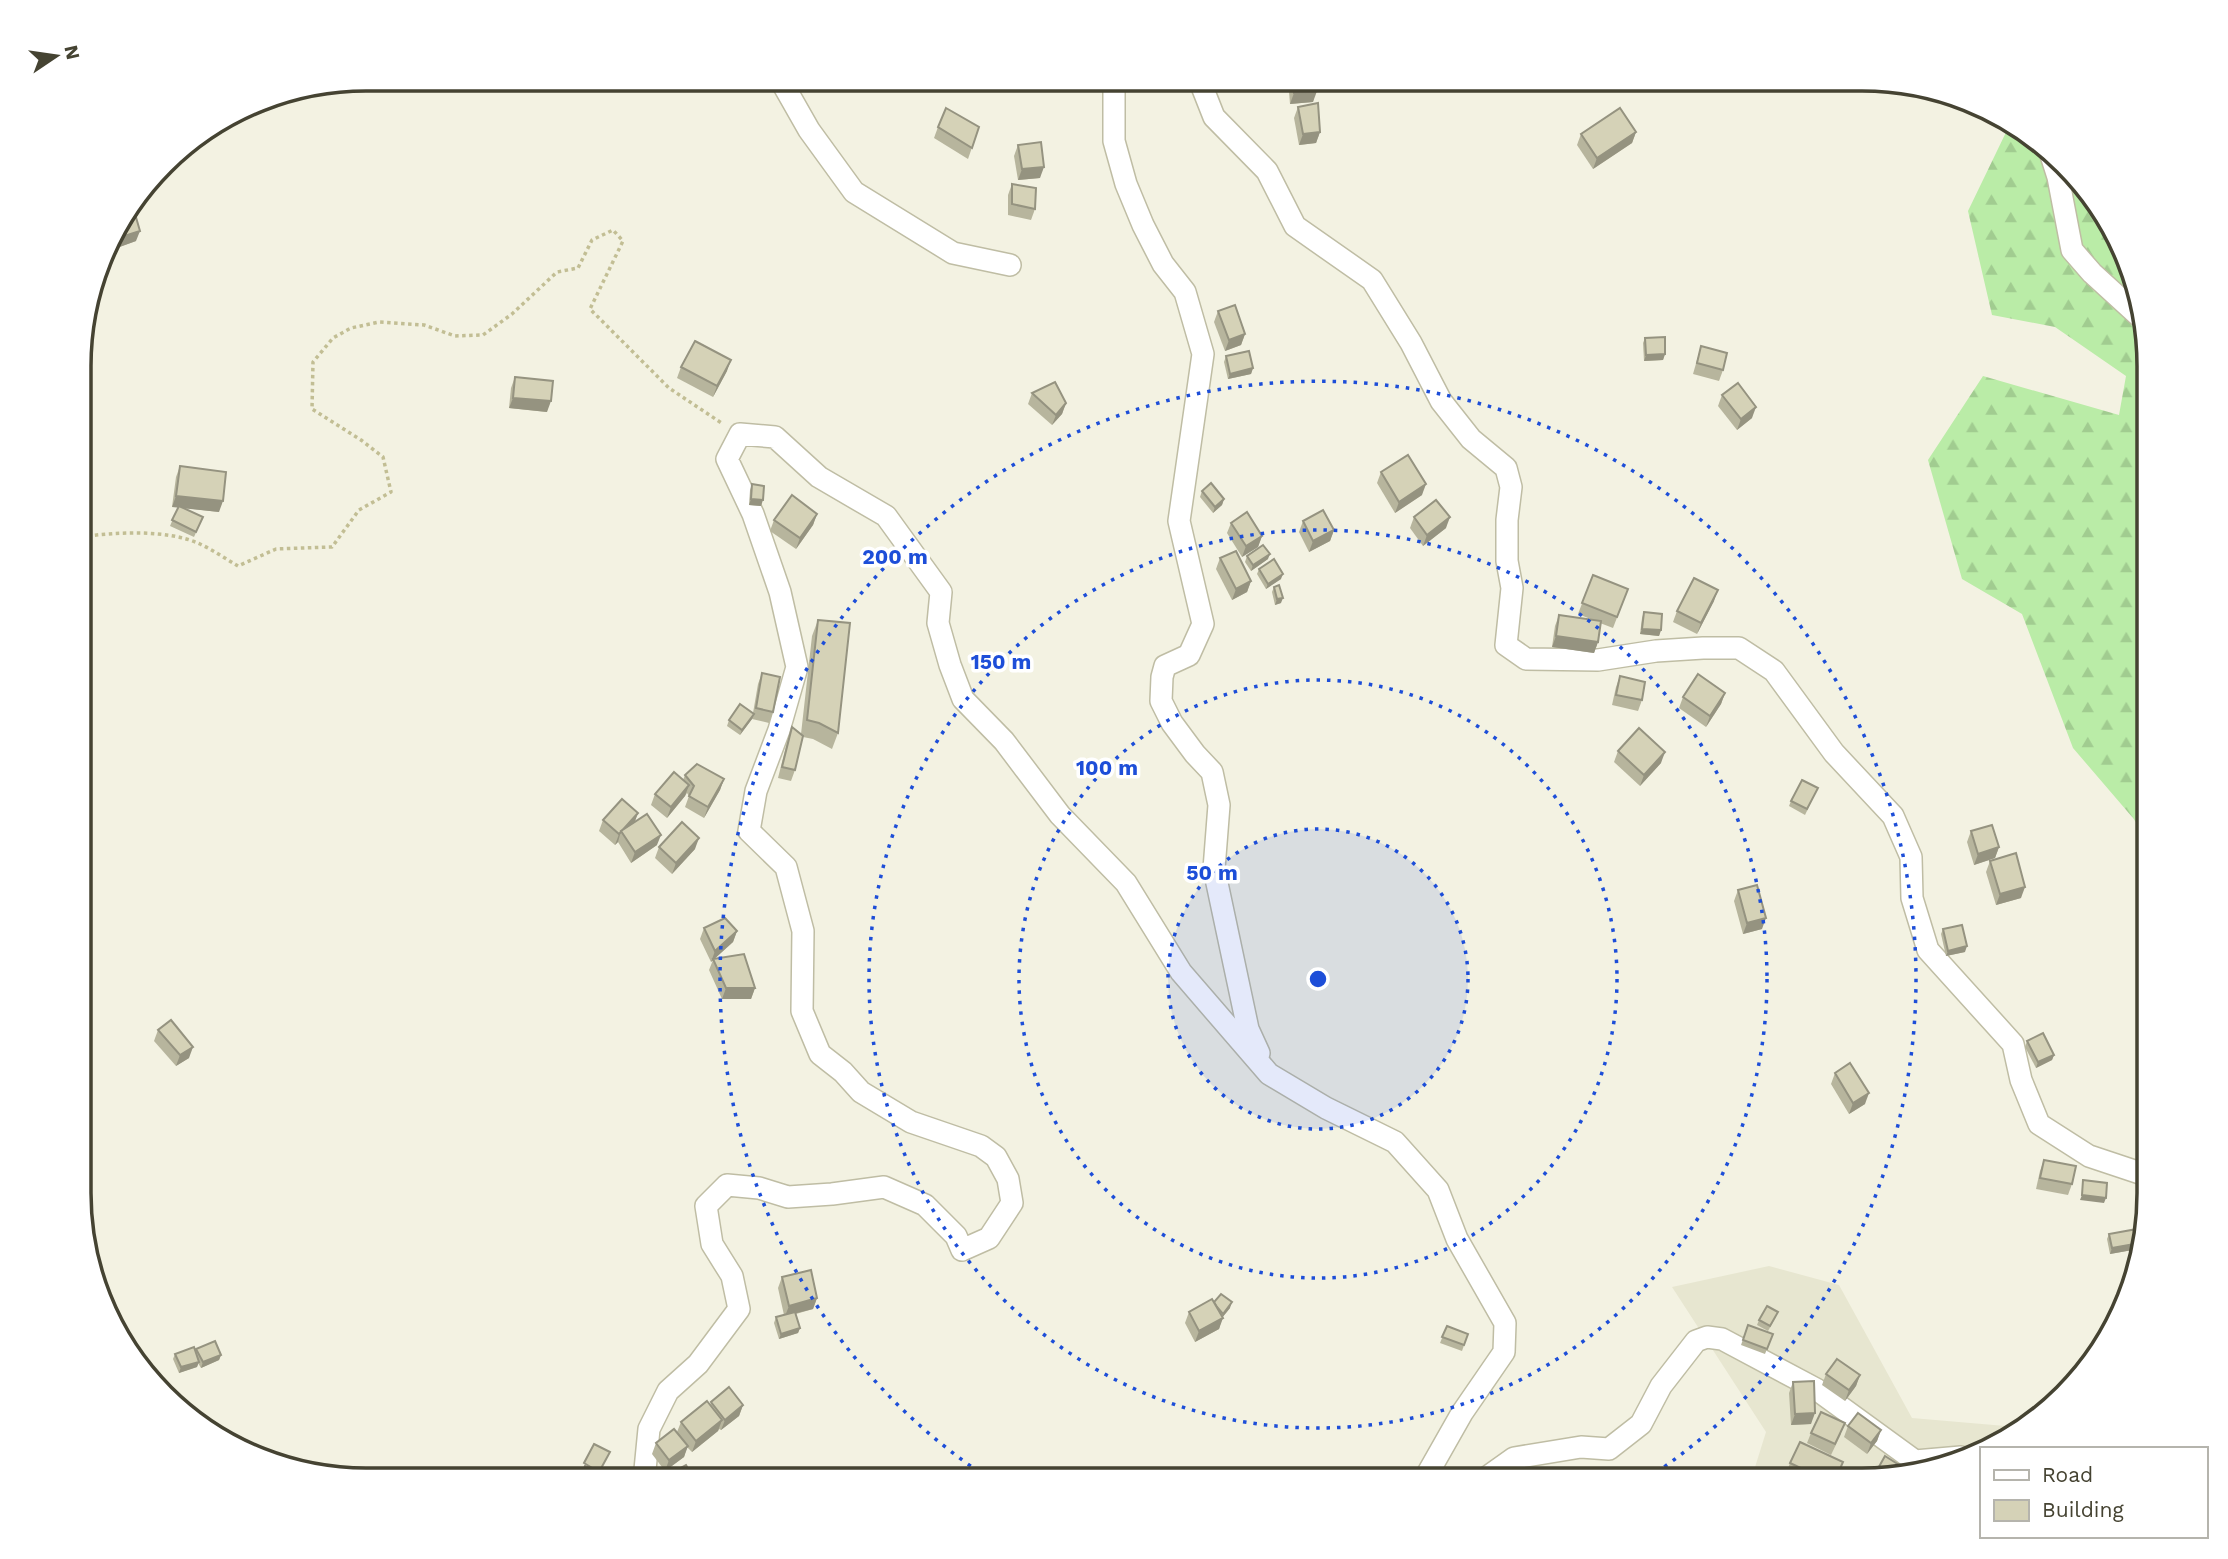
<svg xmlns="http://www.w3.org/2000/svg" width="2228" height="1559" font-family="'Work Sans',sans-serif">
<defs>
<pattern id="forest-firs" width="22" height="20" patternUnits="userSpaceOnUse" patternTransform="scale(1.75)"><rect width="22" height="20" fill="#baeca7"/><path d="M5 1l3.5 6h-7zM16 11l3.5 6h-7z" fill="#a1cc90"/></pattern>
</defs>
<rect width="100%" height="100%" fill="#f3f2e2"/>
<path fill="#e7e6d0" d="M1769 1266 1839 1285 1912 1418 2017 1427 1991 1449H1981V1452L1862 1480H1751L1766 1432 1672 1287Z"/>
<path fill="url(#forest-firs)" d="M2010 124 2036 138 2111 223 2149 348V841L2133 818 2073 748 2022 614 1962 579 1928 460 1983 376 2119 415 2126 376 2055 327 1992 315 1968 211Z"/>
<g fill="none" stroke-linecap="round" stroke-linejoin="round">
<g stroke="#bfbda4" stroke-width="24">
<g id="minor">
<path d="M780 79 809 130 854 192 953 253 1010 265"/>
<path d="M1114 79V141L1126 184 1143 225 1163 264 1185 292 1203 354 1179 521 1203 624 1189 655 1165 666 1162 677 1161 701 1172 723 1195 754 1212 772 1219 805 1214 869 1248 1029 1259 1053"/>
<path d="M1199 79 1214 117 1267 171 1295 226 1372 280 1411 343 1441 401 1471 439 1506 468 1511 487 1507 520V561L1512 588 1506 645 1526 659 1598 660 1656 651 1703 648H1739L1774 671 1834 753 1893 816 1911 857 1912 898 1928 950 2013 1044 2021 1080 2039 1124 2089 1156 2149 1176"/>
<path d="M2051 155 2058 177 2072 250 2092 273 2139 316"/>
<path d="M644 1480 649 1429 668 1391 698 1364 739 1309 732 1276 712 1244 706 1206 727 1185 759 1188 788 1197 832 1194 884 1187 925 1205 956 1236 962 1250 989 1238 1012 1203 1008 1179 996 1157 981 1146 911 1122 861 1092 843 1072 820 1054 802 1011 803 931 786 867 749 831 756 791 779 730 797 667 780 592 753 514 727 459 740 434 775 437 819 477 886 516 941 592 938 623 950 665 963 699 1004 741 1060 815 1126 883 1181 972 1269 1074 1326 1108 1395 1142 1438 1190 1457 1239 1505 1323 1504 1352 1462 1413 1424 1480"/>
<path d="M1483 1480 1514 1458 1581 1447 1609 1449 1641 1424 1661 1386 1696 1341 1707 1337 1722 1339 1816 1389 1915 1461 1961 1457"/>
</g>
</g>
<path stroke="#c2be94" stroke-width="3.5" stroke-dasharray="3.5 3.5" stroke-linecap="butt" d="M81 537C115 532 168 529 200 544 213 550 226 559 238 566L276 549 332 547 359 510 391 492 383 457 361 440 312 409 313 362 333 338 351 328 379 322 424 325 455 336 483 335 512 314 557 272 578 268 592 240 613 230 623 241 590 309 669 388 723 424"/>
<use href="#minor" stroke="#fff" stroke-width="21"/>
</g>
<g fill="#b7b59d">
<path d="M1288 79H1316L1313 102 1290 104Z"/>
<path d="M1298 107 1320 132 1316 143 1299 145 1294 118Z"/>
<path d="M938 127H979L968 159 934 138Z"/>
<path d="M1636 132 1632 143 1593 169 1577 145 1581 134Z"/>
<path d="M1018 145 1040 178 1018 180 1014 156Z"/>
<path d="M1012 184 1035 209 1031 220 1008 215V195Z"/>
<path d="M133 207 136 241 114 249 110 236Z"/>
<path d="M1218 311 1245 334 1241 345 1225 351 1214 322Z"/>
<path d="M1645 338 1665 354 1663 360 1644 361 1643 343Z"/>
<path d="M1701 346 1723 370 1719 381 1693 374Z"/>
<path d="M1226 356 1253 368 1251 374 1228 379 1224 362Z"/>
<path d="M681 367 727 371 713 397 677 378Z"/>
<path d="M515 377 547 412 509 408 511 388Z"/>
<path d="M1032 393 1066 403 1062 414 1052 425 1028 404Z"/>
<path d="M1722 395 1752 418 1737 430 1718 406Z"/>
<path d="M180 466 219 512 184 508 203 517 194 537 170 526 178 507H172L176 477Z"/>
<path d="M1381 472 1422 495 1395 513 1377 483Z"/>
<path d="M752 484 761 506 749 505 750 490Z"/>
<path d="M1202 491 1224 499 1222 505 1213 513 1200 497Z"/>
<path d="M817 514 813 525 796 549 770 531 774 520Z"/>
<path d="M1414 517 1446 528 1423 546 1410 528Z"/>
<path d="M1303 521 1334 530 1330 541 1309 552 1299 532Z"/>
<path d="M1231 523 1262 536 1258 547 1242 557 1227 533Z"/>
<path d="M1247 556 1268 559 1251 571 1245 562Z"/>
<path d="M1220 558 1251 581 1247 592 1232 600 1216 569Z"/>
<path d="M1259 569 1281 579 1266 589 1257 574Z"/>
<path d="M1593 575 1628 589 1613 628 1600 623 1598 642 1594 653 1552 647 1555 626 1559 615 1593 620 1578 614Z"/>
<path d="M1274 587 1281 603 1275 605 1272 592Z"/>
<path d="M1714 601 1697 634 1673 622 1677 611Z"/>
<path d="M1644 612 1661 630 1659 636 1640 634 1642 618Z"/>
<path d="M818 620 838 733 832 749 813 739 803 737 795 770 791 781 778 778 788 738 792 727 801 734 812 636Z"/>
<path d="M762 673 773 712 769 723 752 719 740 735 727 726 729 720 753 713 758 684Z"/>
<path d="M1620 676 1642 700 1638 711 1612 705 1616 687Z"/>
<path d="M1725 693 1721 704 1706 727 1679 708 1683 697Z"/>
<path d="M1618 751 1661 763 1640 786 1614 762Z"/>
<path d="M685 775 724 779 720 790 704 818 685 807 689 796 687 793 685 796 667 818 651 805 655 794 683 780Z"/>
<path d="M1818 788 1805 815 1789 806 1791 801Z"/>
<path d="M638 813 634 823 657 845 631 863 618 842 615 845 599 831 603 820Z"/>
<path d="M1971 831 1999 847 1995 858 1974 865 1967 842Z"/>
<path d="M659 847 695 849 672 874 655 858Z"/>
<path d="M1990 861 2021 898 1996 905 1986 872Z"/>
<path d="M1738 890 1762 929 1743 934 1734 901Z"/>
<path d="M704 928 737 931 733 942 714 959 755 988 751 999H722L709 970 713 960 711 962 700 939Z"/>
<path d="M1943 929 1965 952 1946 956 1941 934Z"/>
<path d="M158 1030 189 1058 176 1066 154 1041Z"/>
<path d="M2027 1041 2054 1055 2052 1060 2036 1068 2025 1047Z"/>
<path d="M1835 1073 1865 1104 1849 1114 1831 1084Z"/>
<path d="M2044 1160 2072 1184 2068 1195 2036 1189 2040 1171Z"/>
<path d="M2142 1189 2149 1211 2143 1225 2138 1200Z"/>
<path d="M2109 1234 2140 1243 2138 1249 2110 1254 2107 1239Z"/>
<path d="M782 1277 817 1298 813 1309 796 1314 800 1328 798 1333 779 1339 774 1323 776 1317 784 1315 778 1288Z"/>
<path d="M1214 1302 1230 1308 1222 1318 1219 1329 1195 1342 1185 1323 1189 1312Z"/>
<path d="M1776 1317 1768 1331 1757 1325 1759 1320Z"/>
<path d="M1748 1325 1773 1334 1765 1354 1741 1345Z"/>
<path d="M1447 1326 1468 1334 1462 1351 1440 1343Z"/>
<path d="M196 1349 221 1355 219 1360 201 1368 198 1363 197 1367 179 1373 173 1359 175 1354 195 1351Z"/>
<path d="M1826 1374 1860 1375 1856 1386 1845 1401 1822 1385Z"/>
<path d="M1793 1382 1811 1424 1791 1425 1789 1393Z"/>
<path d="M711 1402 743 1405 739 1416 721 1430 719 1429 718 1431 692 1452 687 1447 684 1457 665 1471 652 1454 656 1443 677 1432 681 1422 710 1405Z"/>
<path d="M1848 1426 1881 1430 1877 1441 1867 1454 1844 1437Z"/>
<path d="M1811 1433 1841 1434 1831 1455 1807 1443Z"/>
<path d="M1843 1462 1836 1480H1799L1786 1474 1790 1463Z"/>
<path d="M1907 1470 1873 1478 1876 1472Z"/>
</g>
<g fill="#959380">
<path d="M1317 91 1313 102 1290 104 1294 93Z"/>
<path d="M1320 132 1316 143 1299 145 1303 134Z"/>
<path d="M1636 132 1632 143 1593 169 1597 158Z"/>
<path d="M1044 167 1040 178 1018 180 1022 169Z"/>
<path d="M140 231 136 241 114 249 118 238Z"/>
<path d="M1245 334 1241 345 1225 351 1229 340Z"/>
<path d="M1665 354 1663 360 1644 361 1646 355Z"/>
<path d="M731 360 727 371 713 397 717 386Z"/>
<path d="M1253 368 1251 374 1228 379 1230 374Z"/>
<path d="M513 398 551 401 547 412 509 408Z"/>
<path d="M1066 403 1062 414 1052 425 1056 415Z"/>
<path d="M1756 407 1752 418 1737 430 1741 419Z"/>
<path d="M1426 484 1422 495 1395 513 1399 502Z"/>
<path d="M176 496 223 501 219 512 172 507Z"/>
<path d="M751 499 763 500 761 506 749 505Z"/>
<path d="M1224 499 1222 505 1213 513 1215 507Z"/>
<path d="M817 514 813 525 796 549 800 538Z"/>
<path d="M1450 517 1446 528 1423 546 1427 535Z"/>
<path d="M1334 530 1330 541 1309 552 1313 541Z"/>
<path d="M1262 536 1258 547 1242 557 1246 546Z"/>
<path d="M1270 554 1268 559 1251 571 1253 565Z"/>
<path d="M1283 574 1281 579 1266 589 1268 584Z"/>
<path d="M1251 581 1247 592 1232 600 1236 589Z"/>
<path d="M1718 590 1714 601 1697 634 1701 623Z"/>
<path d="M1283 598 1281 603 1275 605 1277 599Z"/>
<path d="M1642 629 1661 630 1659 636 1640 634Z"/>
<path d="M1556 636 1598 642 1594 653 1552 647Z"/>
<path d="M1725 693 1721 704 1706 727 1710 716Z"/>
<path d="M754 714 752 719 740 735 742 730Z"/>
<path d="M1665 752 1661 763 1640 786 1644 775Z"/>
<path d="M724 779 720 790 704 818 708 807Z"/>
<path d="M689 785 685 796 667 818 671 807Z"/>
<path d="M638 813 634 824 621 831 618 842 615 845 619 834Z"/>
<path d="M661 835 657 845 631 863 635 852Z"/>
<path d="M699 838 695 849 672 874 676 863Z"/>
<path d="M1999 847 1995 858 1974 865 1978 854Z"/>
<path d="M2025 887 2021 898 1996 905 2000 894Z"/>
<path d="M1766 918 1762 929 1743 934 1747 923Z"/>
<path d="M737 931 733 942 711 962 715 951Z"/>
<path d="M1967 946 1965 952 1946 956 1948 951Z"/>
<path d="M726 988H755L751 999H722Z"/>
<path d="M193 1047 189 1058 176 1066 180 1055Z"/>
<path d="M2054 1055 2052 1060 2036 1068 2038 1062Z"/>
<path d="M1869 1093 1865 1104 1849 1114 1853 1103Z"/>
<path d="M2082 1195 2106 1198 2104 1203 2080 1200Z"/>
<path d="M2147 1214H2148L2146 1224 2143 1225Z"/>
<path d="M2140 1243 2138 1249 2110 1254 2112 1248Z"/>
<path d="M817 1298 813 1309 785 1316 789 1306Z"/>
<path d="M1232 1302 1230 1308 1221 1319 1223 1314Z"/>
<path d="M1223 1318 1219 1329 1195 1342 1199 1331Z"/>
<path d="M800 1328 798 1333 779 1339 781 1334Z"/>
<path d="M221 1355 219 1360 201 1368 203 1362Z"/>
<path d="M199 1362 197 1367 179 1373 181 1367Z"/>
<path d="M1860 1375 1856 1386 1845 1401 1849 1390Z"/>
<path d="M743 1405 739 1416 721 1430 725 1420Z"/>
<path d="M1815 1413 1811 1424 1791 1425 1795 1414Z"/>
<path d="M722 1420 718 1431 692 1452 696 1441Z"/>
<path d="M1881 1430 1877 1441 1867 1454 1871 1443Z"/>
<path d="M688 1446 684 1457 665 1471 669 1460Z"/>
</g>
<g fill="#d5d2b7" stroke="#959380" stroke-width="2">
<path d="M1293 79H1316L1317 91 1294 93Z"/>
<path d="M1318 103 1320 132 1303 134 1298 107Z"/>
<path d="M946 108 979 127 972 148 938 127Z"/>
<path d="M1620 108 1636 132 1597 158 1581 134Z"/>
<path d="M1041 142 1044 167 1022 169 1018 145Z"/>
<path d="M1012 184 1036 188 1035 209 1012 204Z"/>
<path d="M133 207 140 231 118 238 116 229Z"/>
<path d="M1235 305 1245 334 1229 340 1218 311Z"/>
<path d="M1665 337V354L1646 355 1645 338Z"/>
<path d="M695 341 731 360 717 386 681 367Z"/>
<path d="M1701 346 1727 353 1723 370 1697 363Z"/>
<path d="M1249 351 1253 368 1230 374 1226 356Z"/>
<path d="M515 377 553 381 551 401 513 398Z"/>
<path d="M1055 382 1066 403 1056 415 1032 393Z"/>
<path d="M1738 383 1756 407 1741 419 1722 395Z"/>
<path d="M1408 455 1426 484 1399 502 1381 472Z"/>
<path d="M180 466 226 472 223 501 176 496Z"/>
<path d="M1211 483 1224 499 1215 507 1202 491Z"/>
<path d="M752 484 764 486 763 500 751 499Z"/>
<path d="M792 495 817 514 800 538 774 520Z"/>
<path d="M1436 500 1450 517 1427 535 1414 517Z"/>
<path d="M179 506 203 517 196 532 172 520Z"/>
<path d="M1323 510 1334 530 1313 541 1303 521Z"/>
<path d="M1247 512 1262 536 1246 546 1231 523Z"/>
<path d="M1263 545 1270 554 1253 565 1247 556Z"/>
<path d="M1236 551 1251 581 1236 589 1220 558Z"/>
<path d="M1274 559 1283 574 1268 584 1259 569Z"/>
<path d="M1593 575 1628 589 1617 617 1582 603Z"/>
<path d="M1694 578 1718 590 1701 623 1677 611Z"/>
<path d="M1279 585 1283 598 1277 599 1274 587Z"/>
<path d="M1644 612 1662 614 1661 630 1642 629Z"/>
<path d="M1559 615 1601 621 1598 642 1556 636Z"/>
<path d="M818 620 850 623 838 733 819 723 807 720Z"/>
<path d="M762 673 780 677 773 712 756 708Z"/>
<path d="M1698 674 1725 693 1710 716 1683 697Z"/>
<path d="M1620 676 1645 682 1642 700 1616 695Z"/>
<path d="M740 704 754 714 742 730 729 720Z"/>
<path d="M792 727 803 736 795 770 782 767Z"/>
<path d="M1639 728 1665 752 1644 775 1618 751Z"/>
<path d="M697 764 724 779 708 807 689 796 694 786 685 775Z"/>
<path d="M674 772 689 785 671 807 655 794Z"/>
<path d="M1802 780 1818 788 1807 809 1791 801Z"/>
<path d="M622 799 638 813 619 834 603 820Z"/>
<path d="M647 814 661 835 635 852 621 831Z"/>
<path d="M682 822 699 838 676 863 659 847Z"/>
<path d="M1992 825 1999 847 1978 854 1971 831Z"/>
<path d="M2016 853 2025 887 2000 894 1990 861Z"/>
<path d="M1757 885 1766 918 1747 923 1738 890Z"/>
<path d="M725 918 737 931 715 951 704 928Z"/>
<path d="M1962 925 1967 946 1948 951 1943 929Z"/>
<path d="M744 954 755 988H726L713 959Z"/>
<path d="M171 1020 193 1047 180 1055 158 1030Z"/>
<path d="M2043 1033 2054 1055 2038 1062 2027 1041Z"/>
<path d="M1850 1063 1869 1093 1853 1103 1835 1073Z"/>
<path d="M2044 1160 2076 1166 2072 1184 2040 1178Z"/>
<path d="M2083 1180 2107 1183 2106 1198 2082 1195Z"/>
<path d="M2149 1188V1211L2147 1214 2142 1189Z"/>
<path d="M2137 1229 2140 1243 2112 1248 2109 1234Z"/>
<path d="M811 1270 817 1298 789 1306 782 1277Z"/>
<path d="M1221 1294 1232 1302 1223 1314 1217 1307 1214 1302Z"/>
<path d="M1212 1299 1223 1318 1199 1331 1189 1312Z"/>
<path d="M1767 1306 1778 1312 1770 1326 1759 1320Z"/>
<path d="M795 1312 800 1328 781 1334 776 1317Z"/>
<path d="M1748 1325 1773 1334 1767 1349 1743 1340Z"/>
<path d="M1447 1326 1468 1334 1464 1345 1442 1337Z"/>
<path d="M215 1341 221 1355 203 1362 196 1349Z"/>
<path d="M194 1347 199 1362 181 1367 175 1354Z"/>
<path d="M1837 1359 1860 1375 1849 1390 1826 1374Z"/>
<path d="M1814 1381 1815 1413 1795 1414 1793 1382Z"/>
<path d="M729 1387 743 1405 725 1420 711 1402Z"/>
<path d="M707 1401 722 1420 696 1441 681 1422Z"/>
<path d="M1821 1412 1845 1423 1835 1444 1811 1433Z"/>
<path d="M1858 1413 1881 1430 1871 1443 1848 1426Z"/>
<path d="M674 1429 688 1446 669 1460 656 1443Z"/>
<path d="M1800 1442 1843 1462 1835 1480H1826L1790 1463Z"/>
<path d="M594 1444 610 1452 599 1472 584 1463Z"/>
<path d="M1885 1456 1907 1470 1882 1475 1876 1472Z"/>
<path d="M686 1465 694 1480H665L663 1477Z"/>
<path d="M585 1466 611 1476 609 1480H579Z"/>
</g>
<circle cx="1318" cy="979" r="150" fill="#1d4ed8" fill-opacity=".12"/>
<g fill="none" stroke="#1d4ed8" stroke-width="3.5" stroke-dasharray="3.5 7">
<circle cx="1318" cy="979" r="150"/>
<circle cx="1318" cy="979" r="299"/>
<circle cx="1318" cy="979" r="449"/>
<path d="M988 1478A598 598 0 1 1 1648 1478"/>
</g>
<path d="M0 0H2228V1559H0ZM366 91H1862A275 275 0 0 1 2137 366V1193A275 275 0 0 1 1862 1468H366A275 275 0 0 1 91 1193V366A275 275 0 0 1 366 91Z" fill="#fff" fill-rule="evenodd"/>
<path fill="none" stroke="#454332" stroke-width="3.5" d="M366 91H1862A275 275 0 0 1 2137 366V1193A275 275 0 0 1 1862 1468H366A275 275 0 0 1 91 1193V366A275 275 0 0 1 366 91Z"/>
<circle cx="1318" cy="979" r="10" fill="#1d4ed8" stroke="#fff" stroke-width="3.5"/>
<g font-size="21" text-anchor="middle" font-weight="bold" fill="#1d4ed8" stroke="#fff" stroke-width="7" stroke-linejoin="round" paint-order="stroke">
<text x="895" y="564">200 m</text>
<text x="1001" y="669">150 m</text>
<text x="1107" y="775">100 m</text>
<text x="1212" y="880">50 m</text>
</g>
<rect x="1980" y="1447" width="228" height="91" fill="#ffffff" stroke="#b5b4ad" stroke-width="2"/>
<rect x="1994" y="1470" width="35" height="10" fill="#ffffff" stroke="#b5b4ad" stroke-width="2"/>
<text x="2042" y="1482" font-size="21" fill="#454332">Road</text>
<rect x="1994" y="1500" width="35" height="21" fill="#d5d2b7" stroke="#b5b4ad" stroke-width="2"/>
<text x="2042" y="1517" font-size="21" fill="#454332">Building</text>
<g transform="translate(56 56) rotate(77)" stroke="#ffffff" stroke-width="5" paint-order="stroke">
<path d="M0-5L12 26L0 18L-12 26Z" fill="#454332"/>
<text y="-10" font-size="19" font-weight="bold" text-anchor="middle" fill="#454332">N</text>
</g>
</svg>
